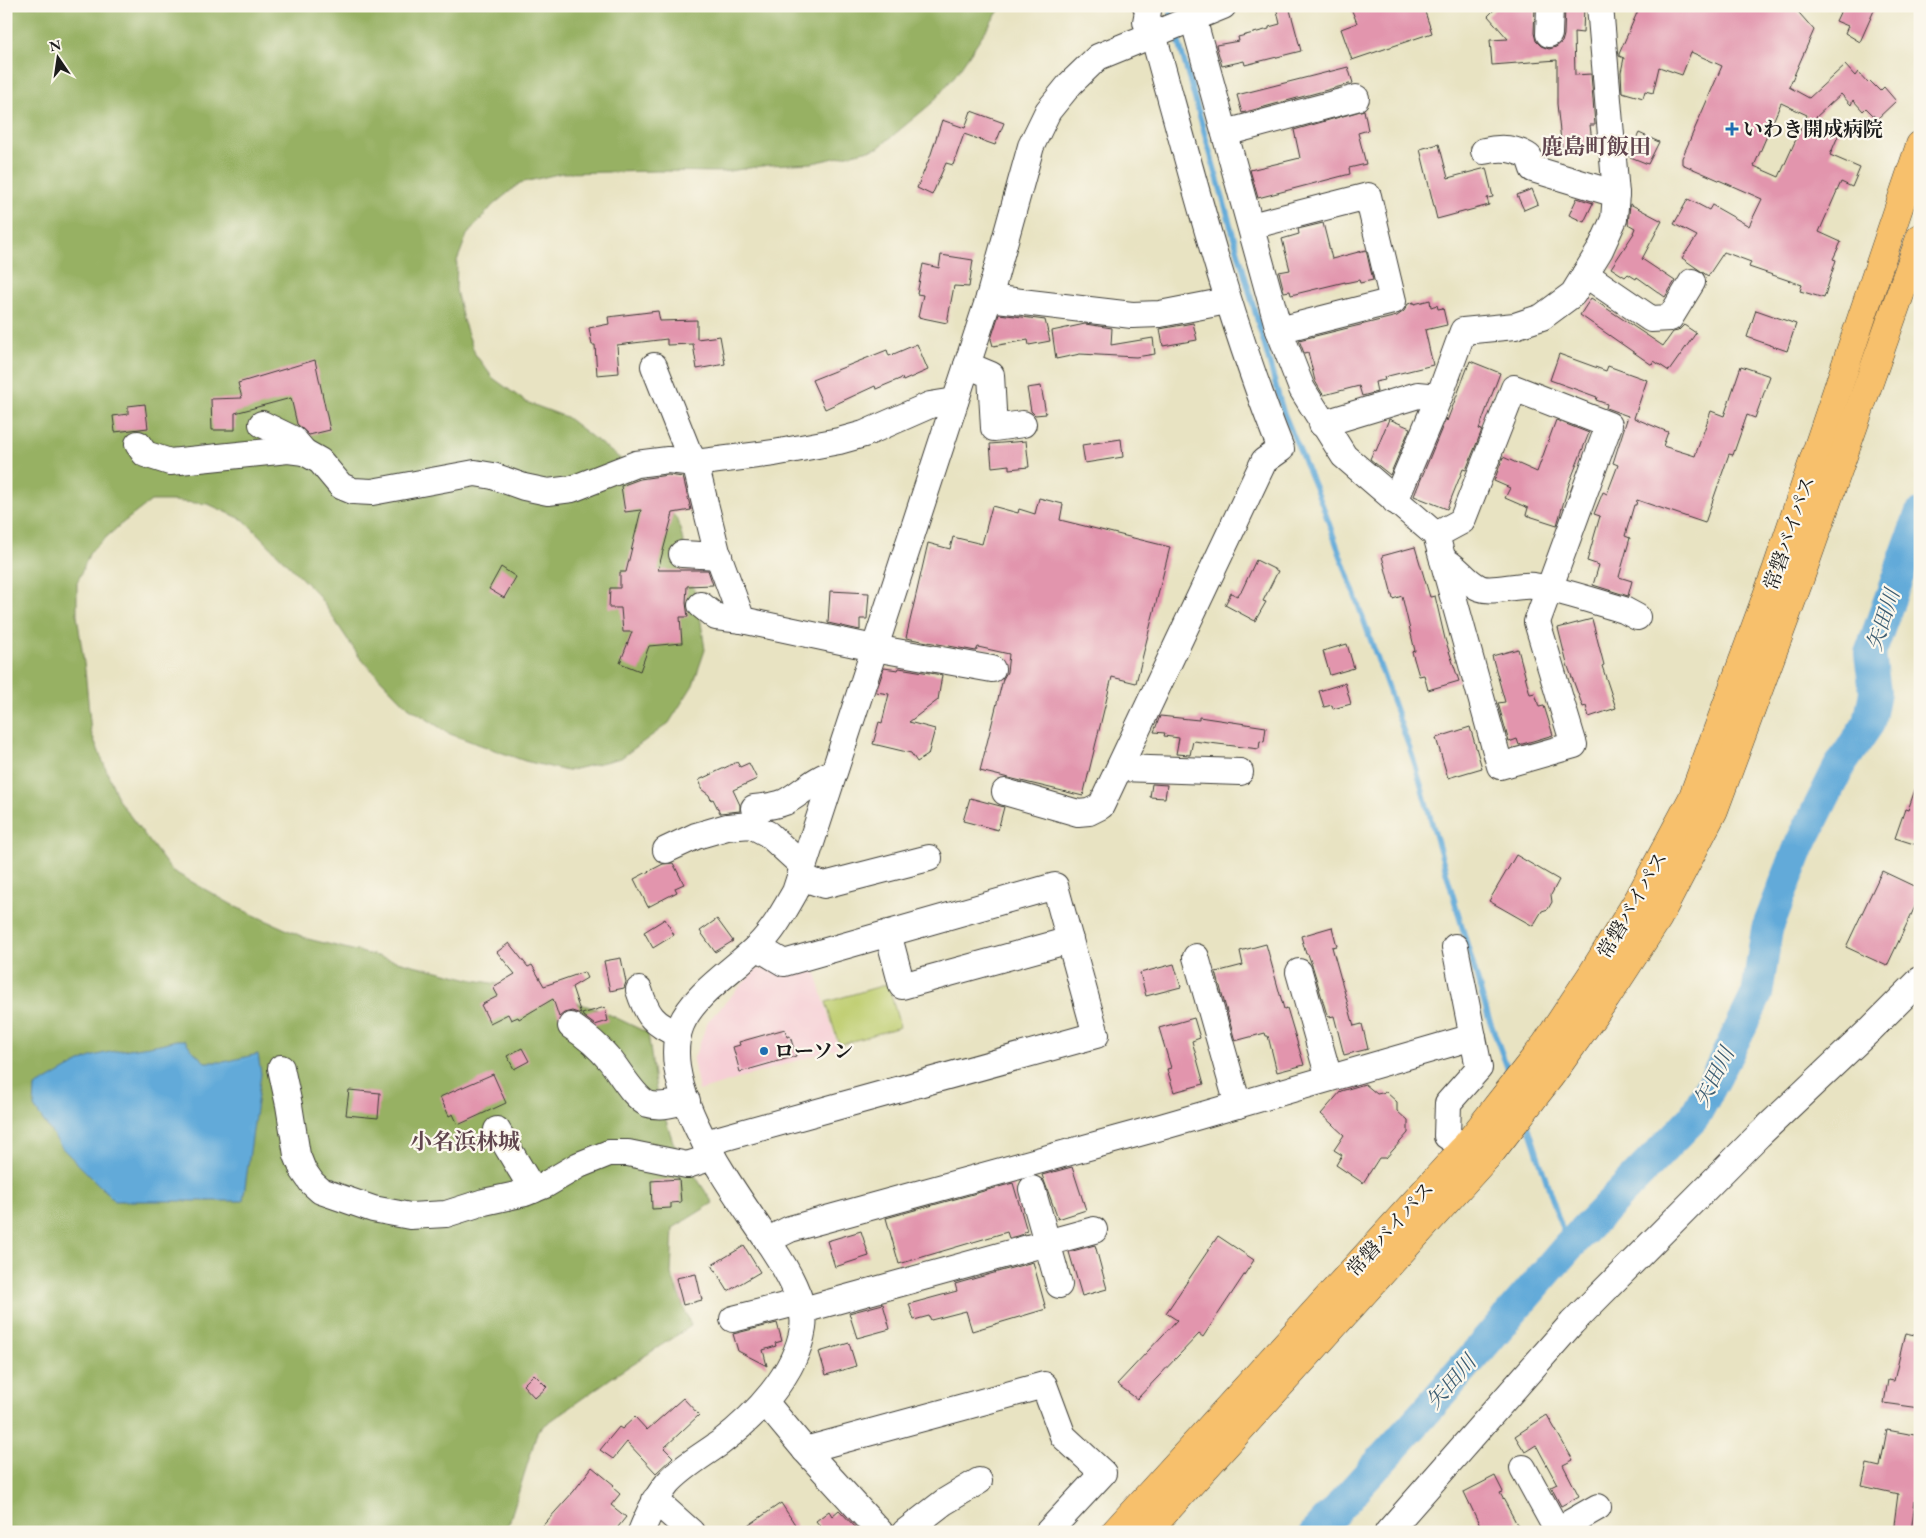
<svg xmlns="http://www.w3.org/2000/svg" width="1926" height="1538" font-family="'EB Garamond','Noto Serif JP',serif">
<rect width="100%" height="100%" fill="#fbf7ec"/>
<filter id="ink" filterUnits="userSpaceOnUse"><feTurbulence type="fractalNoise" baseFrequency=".02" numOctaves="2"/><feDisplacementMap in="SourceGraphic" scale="10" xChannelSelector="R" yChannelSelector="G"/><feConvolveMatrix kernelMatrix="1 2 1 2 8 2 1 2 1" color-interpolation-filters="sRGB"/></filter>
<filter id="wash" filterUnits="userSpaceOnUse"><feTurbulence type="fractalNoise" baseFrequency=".0096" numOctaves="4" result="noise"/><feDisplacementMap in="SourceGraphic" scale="20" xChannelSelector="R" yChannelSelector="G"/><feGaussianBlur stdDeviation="1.12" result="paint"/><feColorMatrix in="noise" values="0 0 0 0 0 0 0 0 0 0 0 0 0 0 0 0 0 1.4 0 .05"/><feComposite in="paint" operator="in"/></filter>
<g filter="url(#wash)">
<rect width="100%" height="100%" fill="#e8e3c2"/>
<path fill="#f6cfd6" d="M813 963 838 1048 699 1091 693 1060 708 1021 756 969 782 970Z"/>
<path fill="#bfce71" stroke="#6e7546" d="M888 984 900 1027 839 1045 826 1002Z"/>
<path fill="#97b163" stroke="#5a6640" d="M6 6H1002L957 73 932 103 878 148 813 163 769 165 723 172 658 171 562 173 520 183 493 205 467 235 457 261 456 290 463 320 475 354 493 378 526 402 566 417 639 473 657 497 678 520 700 615 705 650 693 685 669 723 621 758 567 771 525 761 450 734 408 707 360 658 318 595 244 520 208 504 171 501H151L120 525 90 552 77 583V615L85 670 91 732 119 801 171 870 236 907 308 939 474 980 545 992 602 1011 648 1033 656 1090 673 1142 713 1203 673 1228 671 1274 691 1326 614 1376 538 1430 509 1523 500 1532H6Z"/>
<path fill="#62aad9" stroke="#3f637a" d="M176 1040H185L192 1050 205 1062H224L258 1054 261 1074 243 1201H115L62 1148 34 1107 35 1087C52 1078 80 1060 97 1055 123 1048 150 1048 176 1040Z"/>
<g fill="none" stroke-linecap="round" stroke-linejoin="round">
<g stroke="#62aad9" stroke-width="5.5">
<path d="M1169 6 1172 19"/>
<path d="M1176 32 1283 411 1322 504 1413 758 1488 1016 1510 1075"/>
<path d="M1526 1119 1568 1247"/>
</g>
<path stroke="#62aad9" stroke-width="32" d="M1316 1532 1428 1409 1568 1247 1694 1117 1717 1075 1757 994 1767 929 1800 845 1839 767 1869 723 1875 692 1870 654 1920 515"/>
</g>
<g id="blocks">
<g fill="#e295ad" fill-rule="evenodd">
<path d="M1276 6H1289L1301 51 1245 65 1244 61 1222 66 1216 45 1239 41 1238 37 1269 29V27L1280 24Z"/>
<path d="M1350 6H1423L1432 33 1352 60 1341 29 1357 23Z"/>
<path d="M1498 6H1535L1534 33 1536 41 1541 46 1549 49 1556 47 1562 42 1564 35 1565 6H1584L1583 33 1574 32 1575 75 1591 74 1595 125H1590L1593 149 1578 150V148L1562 150 1557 104V60L1492 65 1490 40 1508 39 1488 16Z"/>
<path d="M1640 6H1793L1814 30 1789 87 1809 98 1845 65 1855 76 1858 72 1868 83 1870 81 1880 91 1884 87 1896 101 1877 119 1866 108 1863 111 1853 100 1851 105 1841 94 1815 118 1841 129 1830 155 1860 168 1852 187 1841 182 1819 232 1841 242 1833 259 1836 260 1824 298 1800 291 1802 285 1749 267 1751 262 1724 252 1708 276 1682 258 1697 236 1674 224 1688 199 1709 210 1712 205 1749 226 1762 199 1682 164V158L1722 66 1691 52 1682 75 1659 67 1653 93 1645 91 1643 98 1622 92 1621 72 1624 58 1619 56V54ZM1781 103 1807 115 1779 177 1754 166Z"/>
<path d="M1843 6H1876L1860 42 1845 33 1848 26 1836 21Z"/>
<path d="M1348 67 1353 83 1242 113 1237 95Z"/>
<path d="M1364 110 1368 130 1358 133 1366 164 1349 168 1350 174 1258 198 1250 170 1300 158 1294 130Z"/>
<path d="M971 111 1004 123 995 145 964 134 953 165 946 163 932 195 917 188 930 157 942 120 965 128Z"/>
<path d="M1639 133 1659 142 1648 164 1628 156Z"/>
<path d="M1439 144 1448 178 1486 168 1493 197 1487 198 1489 205 1437 219 1420 149Z"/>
<path d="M1532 189 1538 204 1524 210 1517 195Z"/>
<path d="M1577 198 1593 203 1584 222 1569 215Z"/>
<path d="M1630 204 1662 221 1642 259 1675 281 1665 297 1637 277 1636 279 1628 274 1625 277 1611 268 1634 233H1633L1635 228 1628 224Z"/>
<path d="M1323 223 1332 259 1366 250 1373 280 1360 283 1359 280 1345 283V282L1291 295 1290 291 1284 292 1279 272 1290 270 1282 239 1299 234 1298 229Z"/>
<path d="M941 255 973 260 969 287 954 286 947 323 918 317 923 295 917 294 923 264 939 268Z"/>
<path d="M1591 298 1663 346 1673 332 1678 331 1684 325 1696 333 1669 371 1654 361 1652 365 1580 315Z"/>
<path d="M1430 300 1431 307 1437 305 1438 309 1443 308 1447 325 1425 330 1433 365 1384 377 1385 380 1375 382 1377 392 1362 396 1359 386 1324 395 1322 393 1315 381 1308 352 1304 353 1299 340 1397 316 1404 311 1408 304 1414 302V304Z"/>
<path d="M1756 310 1796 324 1787 351 1747 337Z"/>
<path d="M658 311 660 321 697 320V339L720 336 725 364 697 369 693 344 667 345V339L617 345 619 373 597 375 595 345H592L589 328 609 324 608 317Z"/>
<path d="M999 314 1045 320 1050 341 1029 345 1028 340 993 346 991 339Z"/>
<path d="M1193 323 1197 340 1163 346 1160 329Z"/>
<path d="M1085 324 1112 328 1111 345 1153 338 1155 354 1136 357 1080 354 1056 359 1052 331Z"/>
<path d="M917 344 928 370 903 381 902 378 876 389 875 386 825 409 812 380 887 350 889 356Z"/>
<path d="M1559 354 1606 371 1608 366 1647 380 1634 418 1668 432 1663 446 1695 456 1711 411 1724 416 1741 366 1770 376 1755 418 1747 415 1733 455 1729 454 1705 523 1637 500 1636 505H1634L1625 536 1630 538 1619 577 1632 581 1628 596 1593 585 1599 565 1587 561 1600 516 1594 514 1603 492 1607 494 1618 465 1613 463 1628 416 1606 408 1607 404 1596 400 1597 397 1550 380Z"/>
<path d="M315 360 330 430 309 435 297 424 291 398 235 413V430H212L211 399 242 398 238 383Z"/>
<path d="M1470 361 1500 373 1479 429 1482 430 1466 470 1463 469 1447 509 1414 496 1446 418 1447 421Z"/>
<path d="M1041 386 1046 414 1035 415 1031 411 1027 388Z"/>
<path d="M145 404 148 428 115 432 113 416 128 414V406Z"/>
<path d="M1389 419 1410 428 1390 475 1370 459 1374 450 1376 451Z"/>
<path d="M1556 420 1589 433 1569 484 1557 525 1526 515 1528 508 1505 498 1510 488 1494 481 1503 457 1537 472Z"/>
<path d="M1121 439 1123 457 1085 463 1082 445Z"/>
<path d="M1026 441 1029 467 1009 469V465L992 467 990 444Z"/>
<path d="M668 475 683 477 691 510 673 513 658 570H708L713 585 687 586 686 603 688 617H680L682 643 649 646 640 671 620 663 632 632H623L621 608H609L610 588H620V572H626L641 510 625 512 621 486 640 479Z"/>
<path d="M1039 498 1063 504 1060 520 1170 547 1136 683 1112 677 1083 796 980 771 1003 679 1007 672 1009 654 978 647 976 651 906 638 928 543 950 549 953 537 982 544 992 506 1018 513 1019 509 1035 514Z"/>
<path d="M1415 547 1430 597 1435 596 1445 639 1459 681 1428 690 1424 675 1419 676 1412 652 1415 651 1402 596 1393 599 1382 556Z"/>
<path d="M1256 560 1278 571 1263 601 1266 602 1255 621 1225 605 1231 593 1237 596 1242 590Z"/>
<path d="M501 567 516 577 504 598 489 589Z"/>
<path d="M830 591 869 593 867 619H860V630L828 623Z"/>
<path d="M1592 619 1604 665 1602 666 1616 708 1589 717 1586 706 1583 707 1567 664 1558 628Z"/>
<path d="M1347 644 1354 668 1330 675 1323 651Z"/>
<path d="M1518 649 1530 694 1535 693 1539 707 1544 706 1553 735 1519 745 1517 739 1509 742 1498 703 1505 702 1492 656Z"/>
<path d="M884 668 898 670 899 668 942 675 938 700 909 722 935 729 928 755 917 762 911 753 873 744 879 722 882 723 889 694 876 692Z"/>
<path d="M1345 683 1351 704 1333 709 1332 705 1324 707 1319 691Z"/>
<path d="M1160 716 1199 720V717L1266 727 1264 742 1260 741 1259 749 1193 741 1190 755 1176 754 1179 738 1164 736 1165 733 1154 732Z"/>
<path d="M1470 727 1482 768 1448 778 1436 738Z"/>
<path d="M737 762 740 767 749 763 757 779 733 790 740 805V811L720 813 713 799 711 800 709 795 701 789V785L699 780Z"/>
<path d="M1918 781H1920V846L1895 838 1905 809 1908 810Z"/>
<path d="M1152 784 1167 785 1165 798 1150 797Z"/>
<path d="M970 798 1004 807 998 830 963 821Z"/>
<path d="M1516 855 1559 880 1551 895 1552 902 1548 909 1542 911 1533 926 1489 901Z"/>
<path d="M673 863 684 884 675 888 677 892 648 907 634 879 663 864Z"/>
<path d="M1882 871 1920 889V896L1887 966 1846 947Z"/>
<path d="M665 919 674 935 653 948 644 932Z"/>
<path d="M717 919 733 941 715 952 700 931Z"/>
<path d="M1332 927 1337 946 1332 947 1354 1026 1362 1024 1368 1049 1344 1055 1334 1016 1329 1017 1327 1015 1313 968 1308 954H1306L1301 936Z"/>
<path d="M509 943 528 967 532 965 544 986 584 972 587 978 572 987 581 1014 572 1011 564 1013 559 1017 553 999 519 1019 518 1017 511 1020 508 1014 490 1023 481 1005 498 996 493 987 515 974 497 952Z"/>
<path d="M1266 944 1284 1009 1287 1008 1304 1065 1277 1072 1268 1036H1266L1265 1033 1235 1041 1216 972 1243 965 1240 951Z"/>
<path d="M621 958 626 982 624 988 610 991 604 961Z"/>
<path d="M1174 964 1181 987 1146 996 1140 973Z"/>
<path d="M605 1007 608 1021 595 1025 583 1016 582 1014Z"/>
<path d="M1194 1018 1200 1038 1192 1041 1204 1084 1174 1092 1167 1069 1171 1068 1159 1028Z"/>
<path d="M785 1029 787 1037 790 1036 796 1056 740 1072 733 1047 740 1045 739 1042Z"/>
<path d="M522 1048 529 1061 514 1069 507 1056Z"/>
<path d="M493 1074 506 1103 458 1125 453 1114 449 1116 440 1097Z"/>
<path d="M1365 1084 1377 1094 1386 1092 1397 1102V1111L1408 1121V1133L1386 1158H1379L1363 1183 1336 1165 1342 1155 1334 1150 1344 1135 1321 1114 1341 1091Z"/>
<path d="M349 1090 380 1093 378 1118 346 1115Z"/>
<path d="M1072 1167 1086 1210 1058 1219 1042 1175Z"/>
<path d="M679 1179 681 1202 671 1203V1208L652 1209 651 1181Z"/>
<path d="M1013 1183 1027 1231 1024 1232 1025 1234 1009 1238 1007 1232 899 1264 886 1218Z"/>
<path d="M861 1231 869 1256 835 1267 827 1241Z"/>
<path d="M1218 1236 1254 1260 1203 1337 1199 1334 1137 1399 1117 1384 1177 1320 1166 1313Z"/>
<path d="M1095 1245 1107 1289 1082 1296 1069 1252Z"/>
<path d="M744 1246 760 1272 728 1291 712 1265Z"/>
<path d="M1033 1262 1046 1309 972 1331 966 1311 931 1320 929 1316 914 1320 909 1304 957 1291 955 1284Z"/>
<path d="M696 1274 702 1300 683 1305 676 1278Z"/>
<path d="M883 1304 890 1329 857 1338 849 1313Z"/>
<path d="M777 1323 782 1341 775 1343 776 1346 763 1350 767 1366 738 1351 733 1334Z"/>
<path d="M1905 1333 1920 1336V1408L1884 1403 1888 1380 1894 1381Z"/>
<path d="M849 1343 856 1366 826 1375 819 1352Z"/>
<path d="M534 1374 547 1387 535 1398 523 1385Z"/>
<path d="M683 1398 699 1415 664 1448 673 1457 656 1473 627 1442 613 1459 600 1450 619 1427 622 1429 635 1417 647 1430Z"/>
<path d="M1547 1415 1573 1460 1563 1465 1579 1496 1561 1506 1551 1487 1557 1484 1536 1445 1525 1452 1515 1436Z"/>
<path d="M1887 1430 1920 1436V1502L1915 1501 1911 1532H1893L1898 1494 1862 1486 1867 1464 1880 1467Z"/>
<path d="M592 1467 614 1485 612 1487 620 1494 611 1505 626 1517 614 1532H537L574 1491Z"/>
<path d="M1495 1476 1503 1492 1500 1493 1518 1526 1507 1532H1483L1464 1492Z"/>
<path d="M781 1503 800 1532H739Z"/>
<path d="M839 1510 857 1529 854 1532H813L820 1526 816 1521 829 1511 832 1516Z"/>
</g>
</g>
</g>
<g filter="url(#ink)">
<use href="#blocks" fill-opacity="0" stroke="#3b3a35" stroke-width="1"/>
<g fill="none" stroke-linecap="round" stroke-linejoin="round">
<g stroke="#3b3a35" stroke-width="28">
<g id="minor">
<path d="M1193 18 1279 330 1302 389 1344 456 1436 535 1500 766 1574 745 1537 622 1609 425 1514 388 1462 521 1436 535"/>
<path d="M1549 34 1550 6"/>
<path d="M1225 133 1356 98"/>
<path d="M1484 151C1500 147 1516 148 1529 157L1533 169 1616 194"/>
<path d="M1251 226 1368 196 1393 301 1279 330"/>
<path d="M1585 274 1651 319 1670 318 1692 282"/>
<path d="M989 298 1132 315 1160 314 1227 301"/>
<path d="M967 365 991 375 994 428 1023 424"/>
<path d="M654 366 687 449 695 463 717 552 742 620 874 648 992 669"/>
<path d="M262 424 293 439 304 452"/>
<path d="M1322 424 1418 395 1439 397"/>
<path d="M138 444 145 454 170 462 288 450 304 452 320 461 341 486 353 491 372 492 475 473 493 476 524 487 548 492 572 489 636 464 668 460 695 463 774 453 839 441 864 434 930 405 955 401"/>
<path d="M1395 501 1439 397 1463 331 1515 326 1542 317 1573 294 1600 250 1614 219 1616 194 1600 6"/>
<path d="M682 554 719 556"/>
<path d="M1443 560C1458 566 1465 582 1480 588 1493 593 1517 584 1534 586 1562 590 1596 602 1624 610L1637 617"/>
<path d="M701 605 716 617 742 620"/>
<path d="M1120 768 1240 772"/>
<path d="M1005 792 1078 813 1089 812 1101 806 1264 461 1281 449C1227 315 1192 174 1153 34L1146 22 1148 11 1146 6"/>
<path d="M754 808C765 807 775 806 785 802 801 794 815 778 832 774"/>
<path d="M666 850 696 836 727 827 751 825 768 834 803 866"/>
<path d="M800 877 824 885 929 858"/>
<path d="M888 933 902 986 1070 940"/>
<path d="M1455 947 1479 1068 1448 1103 1447 1136 1465 1147"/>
<path d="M1196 957 1238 1105"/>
<path d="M1299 972 1329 1078"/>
<path d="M639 990C647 1015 653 1024 678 1034"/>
<path d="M571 1026C585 1035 599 1047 610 1060 620 1072 634 1098 648 1104 660 1108 676 1103 687 1101"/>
<path d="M281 1068 289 1105 297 1155 303 1170 312 1183 321 1191 373 1209 410 1216 446 1214 484 1202 525 1193 545 1185 579 1165 609 1153H628L687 1165 713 1157"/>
<path d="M497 1130 533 1190"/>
<path d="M705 1143 1096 1035 1055 886 784 963 757 947"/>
<path d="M1032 1189 1059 1285"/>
<path d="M769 1243 780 1234 790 1229 1161 1127 1473 1037"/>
<path d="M803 1310 1094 1230"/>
<path d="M733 1319 800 1302"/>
<path d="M765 1402 805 1450 880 1532"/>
<path d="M805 1450 1044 1385 1063 1436 1103 1473 1048 1532"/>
<path d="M1523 1468 1557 1530"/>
<path d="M655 1500 691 1532"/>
<path d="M641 1532C648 1515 655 1499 667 1484 682 1467 702 1456 720 1443 755 1416 796 1374 803 1328 807 1302 785 1267 771 1246 737 1194 655 1089 681 1025 694 994 734 970 758 946 774 930 784 911 795 892L989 298 1031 146 1048 111 1070 84 1098 57 1223 6"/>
<path d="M905 1532 944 1502 979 1481"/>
<path d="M1388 1532 1572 1323 1759 1135 1871 1029 1920 980"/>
<path d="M1554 1532 1598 1507"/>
</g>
</g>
<g stroke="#3b3a35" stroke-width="29">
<g id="highway">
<path d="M1115 1532 1465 1147 1545 1045 1592 974 1638 900 1692 799 1777 568 1920 145"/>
<path d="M1147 1532 1493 1150 1552 1074 1606 998 1658 918 1714 810 1799 581 1920 238"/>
</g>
</g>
<use href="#minor" stroke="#fff" stroke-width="26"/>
<use href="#highway" stroke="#f7c06c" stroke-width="28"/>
</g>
</g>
<g fill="#1f6fb2" stroke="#fbf7ec" stroke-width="2">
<path d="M1729.5 121.5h5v5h5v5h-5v5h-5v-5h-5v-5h5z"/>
<circle cx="764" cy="1051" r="5"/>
</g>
<g text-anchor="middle" stroke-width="4.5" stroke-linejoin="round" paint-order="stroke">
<g font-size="20" font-weight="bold" fill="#1c1c1c" stroke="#fbf7ec" text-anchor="start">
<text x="1743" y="136">いわき開成病院</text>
<text x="774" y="1058">ローソン</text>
</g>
<g font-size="20" fill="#1c1c1c" stroke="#fbf7ec">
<text transform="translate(1789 533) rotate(-71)" y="7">常磐バイパス</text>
<text transform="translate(1632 905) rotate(-60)" y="7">常磐バイパス</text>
<text transform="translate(1390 1229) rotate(-48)" y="7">常磐バイパス</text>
</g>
<g font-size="21" font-style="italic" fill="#3c5c71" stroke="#fbf7ec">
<text transform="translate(1883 620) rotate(-72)" y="7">矢田川</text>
<text transform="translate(1714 1077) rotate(-63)" y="7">矢田川</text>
<text transform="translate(1451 1382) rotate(-49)" y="7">矢田川</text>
</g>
<g font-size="22" font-weight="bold" fill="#61464f" stroke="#fbf7ec">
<text x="1596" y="154">鹿島町飯田</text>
<text x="465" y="1149">小名浜林城</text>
</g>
</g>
<rect width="1926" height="1538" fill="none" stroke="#fbf7ec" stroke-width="25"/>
<g transform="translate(58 58) rotate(347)" stroke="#fbf7ec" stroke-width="4" paint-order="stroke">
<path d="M0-4L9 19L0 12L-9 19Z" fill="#1c1c1c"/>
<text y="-8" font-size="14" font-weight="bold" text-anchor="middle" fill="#1c1c1c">N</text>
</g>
</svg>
